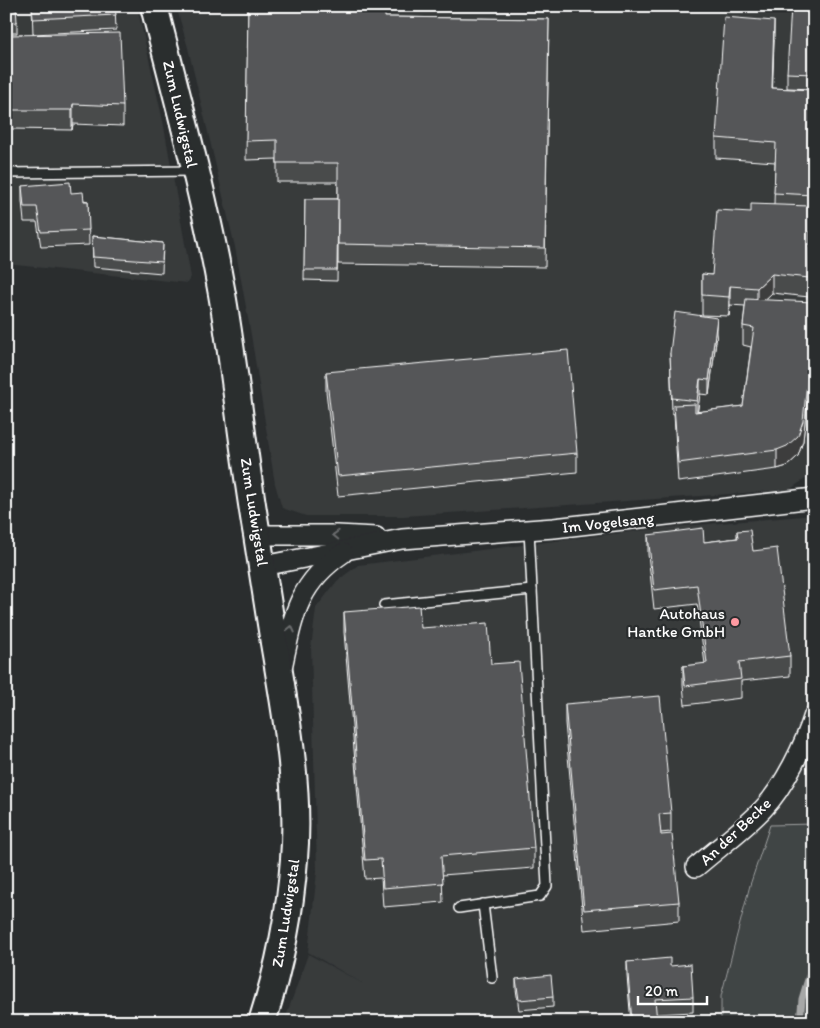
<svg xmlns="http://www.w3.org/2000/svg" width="820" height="1028" font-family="Itim,sans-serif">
<rect width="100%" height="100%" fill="#2a2d2e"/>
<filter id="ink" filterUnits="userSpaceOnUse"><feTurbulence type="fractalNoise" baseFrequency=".02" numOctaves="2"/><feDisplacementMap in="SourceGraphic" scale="10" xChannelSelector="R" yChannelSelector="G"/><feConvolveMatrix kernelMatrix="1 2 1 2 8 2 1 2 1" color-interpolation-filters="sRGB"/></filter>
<g filter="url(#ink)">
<g fill="#373a3b">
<path d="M6 6H137L163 121 191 277 187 283 6 264Z"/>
<path d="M176 6H814V473L789 490 404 516H306L282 508 275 484 250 329 235 247 188 48Z"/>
<path d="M814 515V824L770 826 749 885 720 996 721 1022H284L308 954 362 983 308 952 317 872 311 648 316 608 337 581 358 565 661 528Z"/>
</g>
<path fill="#414445" stroke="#a0a2a2" d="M814 824V1022H721V996L750 885 770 825Z"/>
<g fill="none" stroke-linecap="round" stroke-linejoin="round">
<path stroke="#a6a7a7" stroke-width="7" d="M800 1022 802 999 809 976 814 975"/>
<g stroke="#fff" stroke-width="12">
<g id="lane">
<path d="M6 173 194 171"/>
<path d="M384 605 532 590"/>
<path d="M483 904 492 978"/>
<path d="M459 908 540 896 547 886 529 530"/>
</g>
</g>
<g stroke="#fff" stroke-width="22">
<g id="street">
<path d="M257 535H337L376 537"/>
<path d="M263 566 402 539 554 528 814 498"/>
<path d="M282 668C293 617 297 584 343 553"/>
<path d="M696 867C718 848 743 830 763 809 784 787 805 744 814 715"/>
</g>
</g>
<g stroke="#fff" stroke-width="30">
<path id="secondary" d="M154 6C178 101 205 198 222 294 236 374 243 455 257 535 263 571 268 607 274 643 286 713 300 789 294 859 290 915 279 969 262 1022"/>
</g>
<use href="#lane" stroke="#2a2d2e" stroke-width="9"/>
<use href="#street" stroke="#2a2d2e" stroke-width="19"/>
<use href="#secondary" stroke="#2a2d2e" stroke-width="26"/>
</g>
<g fill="#494b4c" stroke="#fff">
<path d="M6 6 17 22V33H6Z"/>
<path d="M32 6H115L116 30 33 34Z"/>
<path d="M248 6 385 17 549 19 545 267 338 264V223L337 281 304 280 305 199H338V182H277V159L246 160Z"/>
<path d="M814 6V89L787 88V73Z"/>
<path d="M10 35 123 106V126L73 124 72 130 12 129Z"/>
<path d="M774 40 772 88 814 90V214H810L809 297 772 293 764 300 812 355 803 441 798 456 787 466 777 469 678 482 674 414 672 413 670 353 717 333 709 395 700 394 697 412 743 406 751 347 743 345V326L745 306 730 305 729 316 702 315V274L712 275 751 212 774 205 775 162 716 158V138Z"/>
<path d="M22 186 88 201 89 245 41 247 37 222H24L22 201Z"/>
<path d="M92 236 163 243 162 273 93 267Z"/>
<path d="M326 372 577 453V472L338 496 326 391Z"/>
<path d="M737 531 753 551 790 656V676L741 681V698L685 705 683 685V666L705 664 697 604 654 609 648 554V535L704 542 737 538Z"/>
<path d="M344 612 421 628 491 664 534 848V868L442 875 443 902 383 907 381 878 365 879 344 632Z"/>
<path d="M565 704 671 813V832L660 833 679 902V921L584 930 565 723Z"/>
<path d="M627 962 670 966 693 997V1012L657 1014V1022H631L627 976Z"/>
<path d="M516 979 553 997V1007L519 1010 516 989Z"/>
</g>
<g fill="#3c3d3e" stroke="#fff">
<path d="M774 21V40L772 107V88Z"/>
<path d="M73 104V124L72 130V110Z"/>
<path d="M810 206V225L809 297V278Z"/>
<path d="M772 274V293L757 307V288Z"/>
<path d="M730 286V305L729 316V297Z"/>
<path d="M717 318V333L709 395V380Z"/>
<path d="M814 334V353L812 355 803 441 798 456 787 466 777 469V450L812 335Z"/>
<path d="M700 379V394L697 416V401Z"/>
</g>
<g fill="#555758" stroke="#fff">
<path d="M6 6H16L17 22 6 23Z"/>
<path d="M32 6H115L116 15 33 19Z"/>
<path d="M248 6H385V17L549 19 545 248 338 244V163H277V140L246 141Z"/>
<path d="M791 6H814V74L787 73Z"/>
<path d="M724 17 774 21 772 88 814 90V195L774 193 776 143 716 138Z"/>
<path d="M120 33 123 106 73 104 72 110H12L10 35Z"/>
<path d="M70 182 71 193 83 192 84 201H88L89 230 41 232 37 207H24L22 186Z"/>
<path d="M305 199H338L337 270H304Z"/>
<path d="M751 204 810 206 809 278 772 274 757 288 730 286 729 297 702 295V274L712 275 717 210 751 212Z"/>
<path d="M92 236 163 243 162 262 93 257Z"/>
<path d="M746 299 814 302V334L812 335 803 421 798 436 787 446 777 450 678 463 674 405 695 404V412L743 406 754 328 743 326Z"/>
<path d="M675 312 717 318 709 380 700 379 697 401 672 398 670 353Z"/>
<path d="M568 350 577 453 338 476 326 372Z"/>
<path d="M703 528 704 542 738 538 737 531 750 530 753 551 777 548 790 656 739 662 741 679 685 686 683 666 707 663 697 585 654 590 648 535Z"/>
<path d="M419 606 421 628 488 623 491 664 519 662 534 848 441 856 443 883 383 888 381 859 365 860 344 612Z"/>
<path d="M660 696 671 813 659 814 661 835 672 834 679 902 584 910 565 704Z"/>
<path d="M670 958V966L691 964 693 997 655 999 657 1022H632L627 962Z"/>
<path d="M551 975 553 997 519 1000 516 979Z"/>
<path d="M522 1018V1022H469Z"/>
</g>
<defs><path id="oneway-chevron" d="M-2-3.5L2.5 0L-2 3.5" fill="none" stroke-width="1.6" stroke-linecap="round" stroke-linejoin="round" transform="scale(1.25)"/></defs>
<g stroke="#6a6c6d">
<use href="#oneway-chevron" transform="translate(336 535) rotate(-178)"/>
<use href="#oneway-chevron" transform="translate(291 629) rotate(-77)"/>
</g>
</g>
<circle fill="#ff9aa2" stroke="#2a2d2e" stroke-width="2" cx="735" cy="622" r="5"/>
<g text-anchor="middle" stroke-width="4.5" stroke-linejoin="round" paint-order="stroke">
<g font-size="16" fill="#fff" stroke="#2a2d2e">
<text transform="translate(181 114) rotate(77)" y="6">Zum Ludwigstal</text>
<text transform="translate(255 512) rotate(81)" y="6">Zum Ludwigstal</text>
<text transform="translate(608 522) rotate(-6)" y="6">Im Vogelsang</text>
<text transform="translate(735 831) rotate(-43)" y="6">An der Becke</text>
<text transform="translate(285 913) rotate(-81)" y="6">Zum Ludwigstal</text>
</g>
<g font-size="16" fill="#fff" stroke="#2a2d2e" text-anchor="end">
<text x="725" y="619">Autohaus<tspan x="725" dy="18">Hantke GmbH</tspan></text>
</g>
</g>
<rect width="820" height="1028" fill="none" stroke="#2a2d2e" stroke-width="25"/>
<rect x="12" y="12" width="795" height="1003" fill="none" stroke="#fff" stroke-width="2" filter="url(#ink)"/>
<path d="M638 996v8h69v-8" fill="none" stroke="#ffffff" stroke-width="2.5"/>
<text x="645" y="996" font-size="15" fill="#ffffff" stroke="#2a2d2e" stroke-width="4" paint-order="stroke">20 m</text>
</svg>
